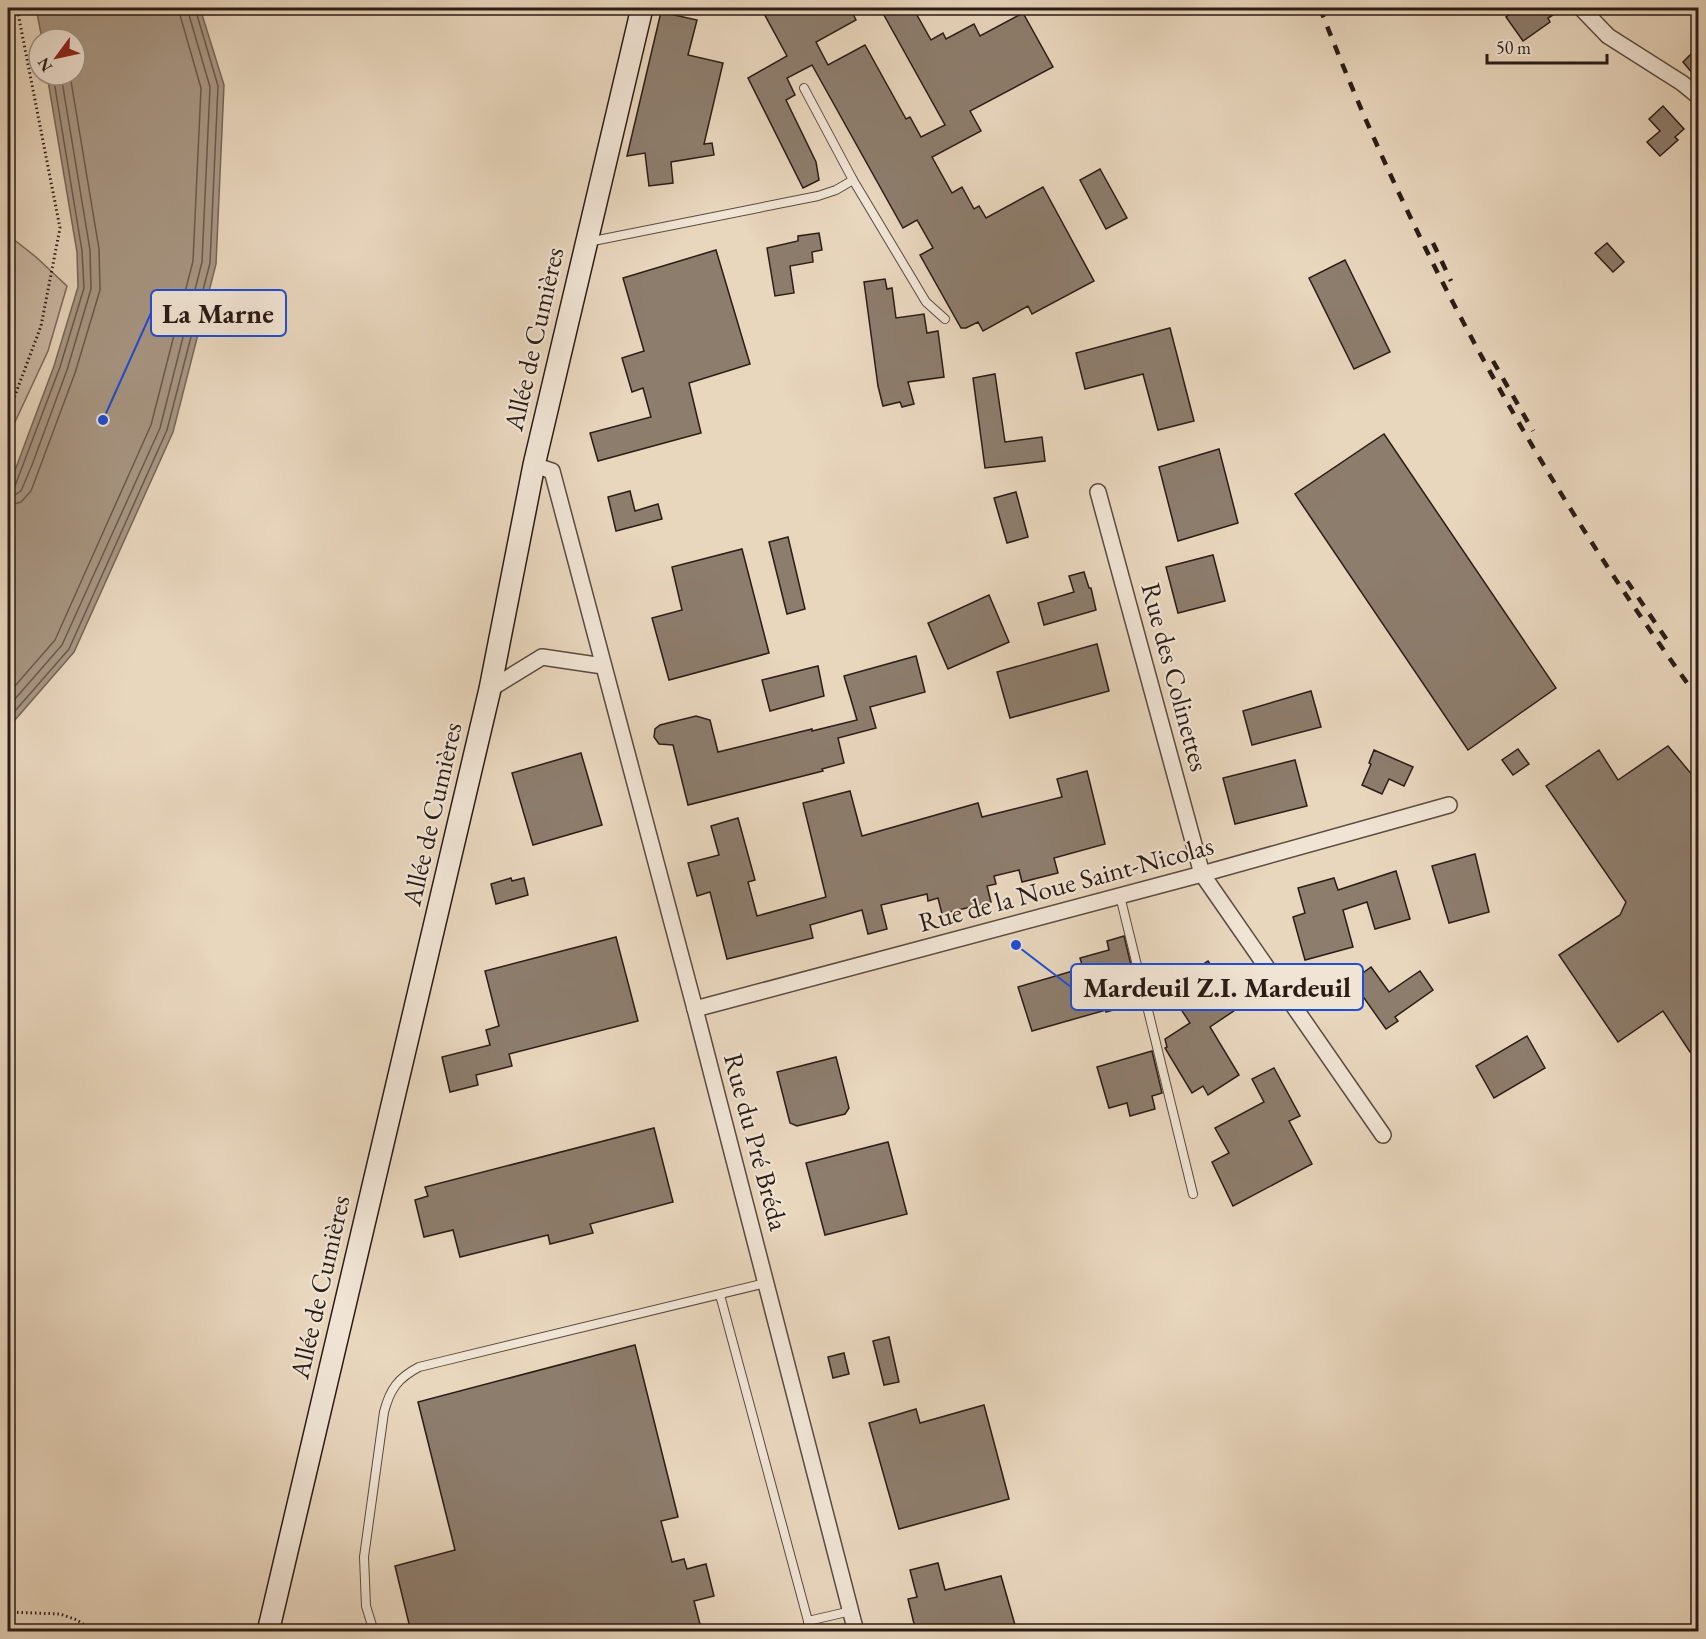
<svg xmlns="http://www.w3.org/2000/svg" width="1706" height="1639" font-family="'EB Garamond',serif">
<rect width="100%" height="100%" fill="#e8d6bd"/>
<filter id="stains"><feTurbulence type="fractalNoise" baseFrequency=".00333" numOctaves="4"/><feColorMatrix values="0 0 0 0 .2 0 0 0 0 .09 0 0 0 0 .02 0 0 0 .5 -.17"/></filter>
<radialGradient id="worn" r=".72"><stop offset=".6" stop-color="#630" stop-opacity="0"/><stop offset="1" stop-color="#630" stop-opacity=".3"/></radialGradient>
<path fill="#c8b6a1" stroke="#7a695c" stroke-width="1.5" d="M8 235 36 257 67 286 48 351 8 437Z"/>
<path fill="#a89784" stroke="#766658" stroke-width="1.5" d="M36 8H200L224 85 216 264 173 432 74 652 8 728V489L54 366 78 287 77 252 47 75H75V39H42Z"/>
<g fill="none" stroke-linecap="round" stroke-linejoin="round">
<g stroke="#6a5a4d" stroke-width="1.5">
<path d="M8 489 15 486 60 367 84 288 82 251 53 75"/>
<path d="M8 497 15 495 21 491 32 465 67 370 91 289 90 250 61 75"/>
<path d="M8 506 21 502 31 491 75 373 100 290 99 249 70 75"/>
<path d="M8 694 55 640 151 425 193 261 201 88 178 8"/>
<path d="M8 707 62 645 160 428 202 262 210 87 187 8"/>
<path d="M8 719 69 649 167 430 210 263 218 86 195 8"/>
</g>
</g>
<g fill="#8d7d6d" stroke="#2b1c16" stroke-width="1.5">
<path d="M761 8H850L856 20 816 42 828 65 865 45 906 119 910 117 921 137 945 125 880 8H913L931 40 943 33 946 39 974 24 980 36 1023 13 1053 67 970 111 981 131 932 157 952 193 962 187 974 209 979 206 986 218 1043 187 1094 281 1032 314 1028 306 983 331 978 322 966 328H961L920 255 933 248 917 220 903 228 812 65 787 78 795 95 786 100 816 162 819 180 803 188 748 78 787 56Z"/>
<path d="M1519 8H1564L1548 18 1550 22 1523 41 1506 17Z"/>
<path d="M661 12 697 20 688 55 723 63 704 144 712 143 714 155 671 162 673 183 649 186 645 153 627 156Z"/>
<path d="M1692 53 1698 59V80L1683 62Z"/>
<path d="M1663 106 1684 129 1675 137 1678 140 1660 156 1647 142 1660 131 1649 119Z"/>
<path d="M1100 169 1127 218 1106 229 1080 180Z"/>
<path d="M819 233 822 250 812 252 813 262 790 266 794 293 775 296 767 248 798 241V236Z"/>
<path d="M1607 243 1624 262 1613 272 1595 253Z"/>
<path d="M716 250 750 364 689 383 701 433 598 461 590 433 651 417 643 388 632 392 622 358 644 351 623 278Z"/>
<path d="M1345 260 1390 352 1354 369 1309 278Z"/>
<path d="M885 279 887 289 892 288 896 318 924 314 927 333 938 331 944 377 908 382 914 404 902 407 900 402 883 406 878 386 864 282Z"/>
<path d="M1170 328 1194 421 1158 430 1143 374 1085 389 1076 353Z"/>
<path d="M995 374 1005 442 1042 437 1045 461 985 468 973 378Z"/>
<path d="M1384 434 1556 688 1468 750 1295 494Z"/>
<path d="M1219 449 1238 523 1178 541 1159 467Z"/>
<path d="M630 491 635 511 658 504 662 519 616 531 608 497Z"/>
<path d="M1016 492 1028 537 1007 543 994 498Z"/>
<path d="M788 537 805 609 787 614 769 542Z"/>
<path d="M742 549 769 653 669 680 652 618 682 610 672 567Z"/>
<path d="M1213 555 1225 601 1178 613 1166 567Z"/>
<path d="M1084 572 1089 588H1091L1096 610 1044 625 1038 603 1074 592 1069 576Z"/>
<path d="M989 595 1009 642 948 669 928 623Z"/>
<path d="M1097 644 1109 691 1010 718 997 672Z"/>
<path d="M916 656 925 692 870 707 876 728 838 738 844 763 822 769 823 771 688 805 673 745 659 744 654 737 655 729 660 725 696 716 710 720 718 752 812 729V731L857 720 844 676Z"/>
<path d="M818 666 824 696 770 711 762 680Z"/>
<path d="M1311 691 1321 727 1252 745 1243 711Z"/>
<path d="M1668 746 1698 782V1046L1690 1052 1663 1011 1618 1042 1559 955 1620 915 1626 902 1546 786 1599 750 1618 780Z"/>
<path d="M1518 749 1529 764 1513 775 1502 760Z"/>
<path d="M1374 750 1413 767 1404 786 1389 779 1382 794 1362 785 1371 764 1369 763Z"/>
<path d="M581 753 602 825 533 845 512 773Z"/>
<path d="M1295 760 1307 806 1235 824 1223 778Z"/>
<path d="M1087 771 1105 844 1054 858 1058 873 1022 882 1019 870 994 876 996 884 987 886 991 902 942 914 938 898 928 901 927 894 881 905 887 929 868 934 862 910 810 925 813 938 727 959 710 892 697 896 688 863 719 855 711 826 738 818 755 880 748 882 757 916 826 897 803 803 850 791 862 836 978 803 982 817 1062 797 1057 779Z"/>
<path d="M1475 854 1489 912 1449 923 1432 866Z"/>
<path d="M1396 871 1410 919 1375 929 1367 902 1343 910 1353 947 1305 960 1293 917 1305 913 1298 888 1334 878 1338 890Z"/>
<path d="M511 878 512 881 524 878 528 895 496 904 491 884Z"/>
<path d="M1124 936 1140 1003 1106 1012V1010L1032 1031 1018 987 1083 968 1080 958 1109 950 1107 941Z"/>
<path d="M616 937 638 1021 509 1054 512 1066 476 1075 478 1085 450 1092 442 1057 490 1045 486 1030 499 1026 485 971Z"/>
<path d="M1208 961 1231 995 1239 990 1247 1002 1210 1027 1239 1075 1208 1095 1203 1086 1192 1093 1165 1048 1167 1047 1165 1039 1190 1023 1167 988Z"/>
<path d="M1371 967 1389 992 1420 971 1433 990 1395 1017 1398 1021 1386 1029 1352 981Z"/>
<path d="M1527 1036 1545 1068 1494 1098 1476 1066Z"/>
<path d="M1152 1051 1162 1093 1152 1096 1155 1109 1130 1116 1127 1103 1109 1108 1097 1067Z"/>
<path d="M836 1057 849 1108 845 1114 797 1126 790 1123 777 1072Z"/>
<path d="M1274 1068 1300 1116 1289 1121 1312 1164 1233 1206 1212 1162 1229 1153 1215 1128 1264 1102 1252 1079Z"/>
<path d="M654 1128 673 1202 590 1224 593 1233 550 1244 548 1235 460 1257 453 1230 424 1237 415 1200 428 1196 425 1187Z"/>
<path d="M888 1142 907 1214 825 1235 806 1163Z"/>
<path d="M889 1337 899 1382 884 1385 873 1341Z"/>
<path d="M635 1345 678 1517 661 1521 672 1562 684 1559 687 1569 706 1564 714 1596 694 1601 702 1632H411L395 1566 455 1550 418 1402Z"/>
<path d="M844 1353 849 1374 833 1378 828 1357Z"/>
<path d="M984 1405 1009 1499 899 1529 869 1423 916 1409 920 1423Z"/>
<path d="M938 1563 945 1590 1001 1576 1017 1632H916L908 1599 917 1597 910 1570Z"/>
</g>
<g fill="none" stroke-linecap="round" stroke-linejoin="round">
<g stroke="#5a4a40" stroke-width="10">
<g id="service">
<path d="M853 180 926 302 945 319"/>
<path d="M588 242 818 196 836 190 853 180 804 88"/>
<path d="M1120 896 1193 1194"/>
<path d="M720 1295 811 1632"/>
<path d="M808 1621 851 1611"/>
<path d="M374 1632 366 1606 364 1557 384 1412C390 1389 398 1378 419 1367L766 1283"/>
</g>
</g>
<g stroke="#5a4a40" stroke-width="18">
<g id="minor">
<path d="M1581 8 1608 36 1682 83 1698 96"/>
<path d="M534 465 552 471 695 1009 856 1632"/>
<path d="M1098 492 1202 874 1383 1135"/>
<path d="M490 689 542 657 603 666"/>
<path d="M695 1009 1202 874 1449 805"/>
</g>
</g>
<g stroke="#2b1c16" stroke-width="24">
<path id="secondary" d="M268 1632 490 689 534 465 642 8"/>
</g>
<g stroke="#2b1c16" stroke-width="3" stroke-dasharray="1.5 3" stroke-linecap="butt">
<path d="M8 414 41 326 60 228 17 8"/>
<path d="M8 1612 60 1614 77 1620 95 1632"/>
</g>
<use href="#service" stroke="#f0e4d4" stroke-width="8"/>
<use href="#minor" stroke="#f0e4d4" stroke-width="15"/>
<use href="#secondary" stroke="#f0e4d4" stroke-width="21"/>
<g stroke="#2b1c16" stroke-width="4.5" stroke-dasharray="10 10" stroke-linecap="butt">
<path d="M1320 8C1415 254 1543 485 1698 698"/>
<path d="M1433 243 1451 281"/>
<path d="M1493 361 1533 431"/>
<path d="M1627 581 1669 643"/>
</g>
</g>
<g text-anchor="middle" stroke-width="4.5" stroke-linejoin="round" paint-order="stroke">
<g font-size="27" fill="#2b1c16" stroke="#f0e4d4">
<text transform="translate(534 339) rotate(-77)" y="9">Allée de Cumières</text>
<text transform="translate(1175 677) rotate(75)" y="9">Rue des Colinettes</text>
<text transform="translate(432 814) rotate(-77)" y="9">Allée de Cumières</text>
<text transform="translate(1066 884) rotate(-15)" y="9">Rue de la Noue Saint-Nicolas</text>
<text transform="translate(756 1142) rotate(75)" y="9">Rue du Pré Bréda</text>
<text transform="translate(320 1287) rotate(-77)" y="9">Allée de Cumières</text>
</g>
</g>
<path fill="none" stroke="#1d4ed8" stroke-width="2" d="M103 420L151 313M1016 945L1071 987"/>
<g fill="#1d4ed8" stroke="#f0e4d4" stroke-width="2">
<circle cx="103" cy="420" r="6"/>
<circle cx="1016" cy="945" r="6"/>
</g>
<g fill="#f0e4d4" stroke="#1d4ed8" stroke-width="2">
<rect x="151" y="290" width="135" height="46" rx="6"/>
<rect x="1071" y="964" width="292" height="46" rx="6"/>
</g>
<g font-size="28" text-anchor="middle" font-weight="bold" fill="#2b1c16">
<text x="218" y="323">La Marne</text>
<text x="1217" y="997">Mardeuil Z.I. Mardeuil</text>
</g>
<rect width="1706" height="1639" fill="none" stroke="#e8d6bd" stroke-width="30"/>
<rect x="9" y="9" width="1688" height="1621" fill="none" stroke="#2b1c16" stroke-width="3"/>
<rect x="15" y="15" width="1676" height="1609" fill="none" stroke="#2b1c16" stroke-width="1.5"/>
<g transform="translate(57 57) rotate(237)"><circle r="28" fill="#f0e4d4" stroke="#a19488" stroke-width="1.5"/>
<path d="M0-4.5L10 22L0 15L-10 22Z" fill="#8f2418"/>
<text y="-9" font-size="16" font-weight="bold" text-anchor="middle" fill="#2b1c16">N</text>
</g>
<path d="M1487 54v9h120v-9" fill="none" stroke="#2b1c16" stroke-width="3"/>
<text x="1496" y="54" font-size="18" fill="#2b1c16" stroke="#f0e4d4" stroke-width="4.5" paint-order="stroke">50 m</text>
<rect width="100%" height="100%" filter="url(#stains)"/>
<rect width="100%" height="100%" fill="url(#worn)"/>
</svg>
